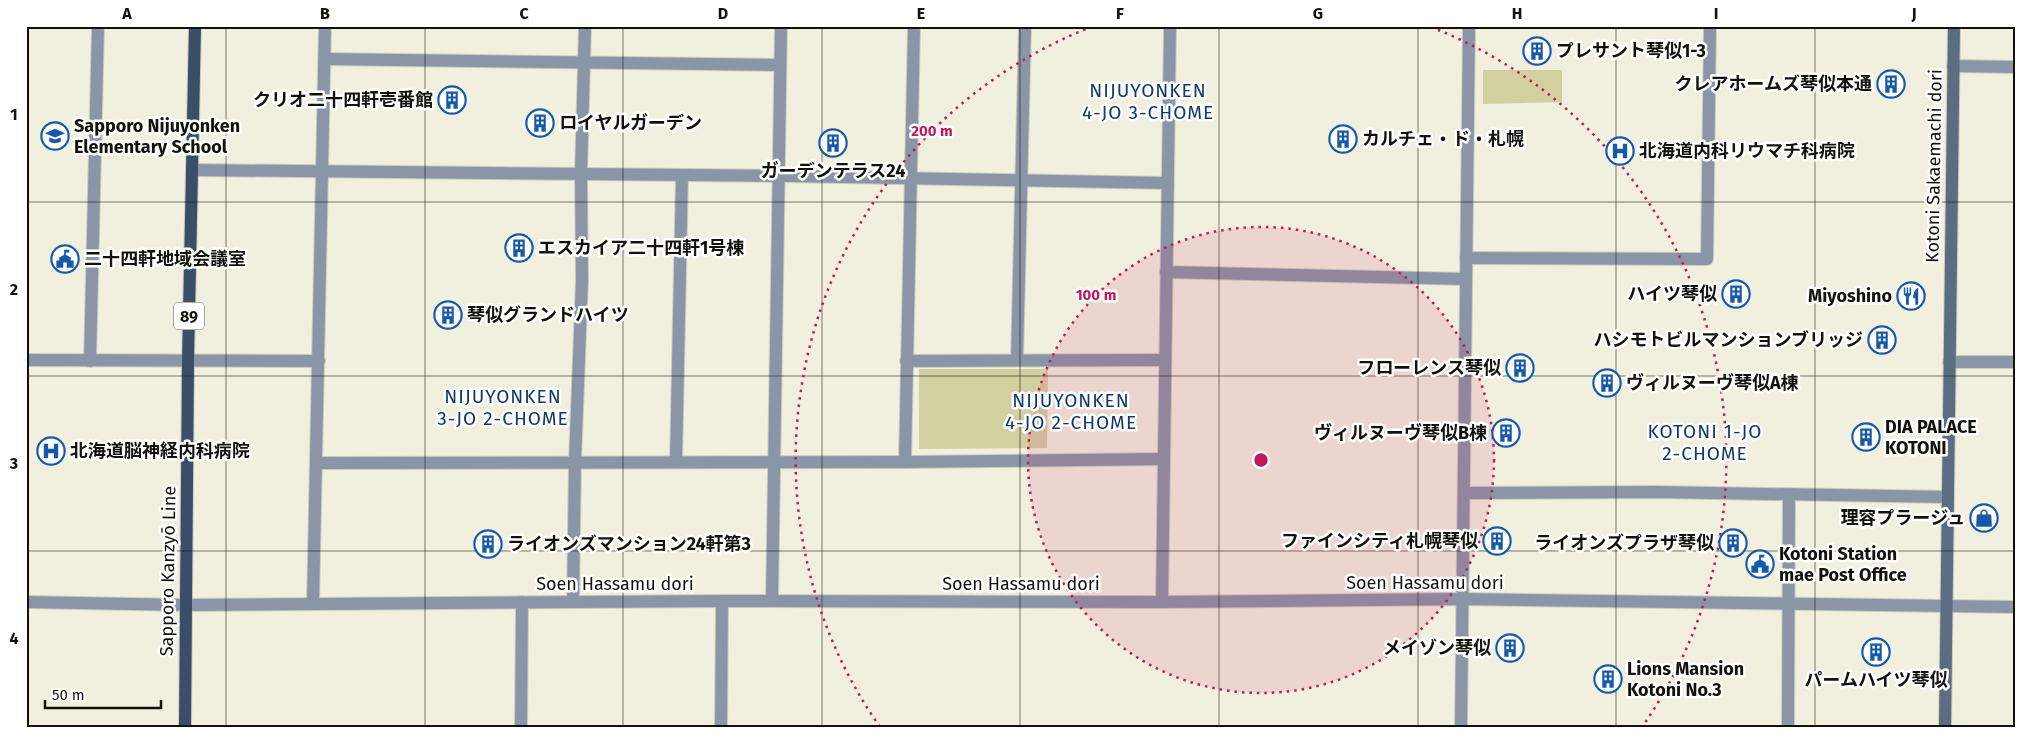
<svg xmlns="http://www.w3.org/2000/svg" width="2041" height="753" font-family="'Fira Sans','Noto Sans JP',sans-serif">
<rect width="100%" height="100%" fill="#f1f0de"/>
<g fill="#d2cfa1">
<path d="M1483 70H1562V102L1483 104Z"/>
<path d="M919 369H1048L1047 448 919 449Z"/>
</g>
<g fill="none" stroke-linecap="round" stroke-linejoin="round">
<g stroke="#cdccbc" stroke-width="14">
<g id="minor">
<path d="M325 59 780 65"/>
<path d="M1953 66 2015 67"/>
<path d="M192 170 789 176 1167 183"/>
<path d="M1466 258 1707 259 1710 26"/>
<path d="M1166 272 1466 279"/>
<path d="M26 360 319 361"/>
<path d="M1017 360 1025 26"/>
<path d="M90 361 98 26"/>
<path d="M906 361 1164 360"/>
<path d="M1949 362H2015"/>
<path d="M676 462 682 175"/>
<path d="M905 462 914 26"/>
<path d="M317 463 905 462 1163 459"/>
<path d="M1464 493 1656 492 1947 497"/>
<path d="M772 601 781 26"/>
<path d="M573 602 575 461 582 280 581 174 585 26"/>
<path d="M1162 602 1170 26"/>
<path d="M313 603 325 26"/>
<path d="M521 727 522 602"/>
<path d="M721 727 722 601"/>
<path d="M1461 727 1469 26"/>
<path d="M1788 727 1789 495"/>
</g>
</g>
<g stroke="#cdccbc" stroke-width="14">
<path id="tertiary" d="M26 602 185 605 722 601 1162 602 1462 599 2015 607"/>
</g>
<g stroke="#cdccbc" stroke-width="14">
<path id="secondary" d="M1945 727 1954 26"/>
</g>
<g stroke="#cdccbc" stroke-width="14">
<path id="primary" d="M185 727 188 362 195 26"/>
</g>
<use href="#minor" stroke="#8a96a7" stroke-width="12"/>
<use href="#tertiary" stroke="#8a96a7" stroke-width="12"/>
<use href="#secondary" stroke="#5b6c83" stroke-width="12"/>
<use href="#primary" stroke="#3a4e6a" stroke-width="12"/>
</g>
<path fill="none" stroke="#12120b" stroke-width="1" stroke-opacity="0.55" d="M226 26V727M425 26V727M623 26V727M822 26V727M1020 26V727M1219 26V727M1418 26V727M1616 26V727M1815 26V727M26 202H2015M26 376H2015M26 551H2015"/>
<circle cx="1261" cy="460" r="233" fill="#c2185b" fill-opacity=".12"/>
<g fill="none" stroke="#c2185b" stroke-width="2.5" stroke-dasharray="2.5 5">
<circle cx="1261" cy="460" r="233"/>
<path d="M880 727A465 465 0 0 1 1091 27M1431 27A465 465 0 0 1 1642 727"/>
</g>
<defs>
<g id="building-ring" transform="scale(1.4375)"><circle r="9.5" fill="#fff" stroke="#1759a9" stroke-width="1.5"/><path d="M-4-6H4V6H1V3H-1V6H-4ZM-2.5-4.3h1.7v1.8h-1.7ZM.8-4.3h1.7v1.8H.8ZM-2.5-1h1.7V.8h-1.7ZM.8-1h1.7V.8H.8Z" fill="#1759a9"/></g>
<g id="school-ring" transform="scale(1.4375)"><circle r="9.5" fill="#fff" stroke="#1759a9" stroke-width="1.5"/><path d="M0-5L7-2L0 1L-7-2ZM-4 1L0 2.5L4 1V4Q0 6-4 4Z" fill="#1759a9"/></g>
<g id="hospital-ring" transform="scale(1.4375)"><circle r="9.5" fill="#fff" stroke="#1759a9" stroke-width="1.5"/><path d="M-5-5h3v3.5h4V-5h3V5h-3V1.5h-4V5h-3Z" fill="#1759a9"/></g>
<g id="civic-ring" transform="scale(1.4375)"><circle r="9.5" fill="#fff" stroke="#1759a9" stroke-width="1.5"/><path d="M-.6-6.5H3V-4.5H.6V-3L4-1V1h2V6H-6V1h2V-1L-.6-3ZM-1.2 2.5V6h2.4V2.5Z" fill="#1759a9"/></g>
<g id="restaurant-ring" transform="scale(1.4375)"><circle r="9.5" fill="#fff" stroke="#1759a9" stroke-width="1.5"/><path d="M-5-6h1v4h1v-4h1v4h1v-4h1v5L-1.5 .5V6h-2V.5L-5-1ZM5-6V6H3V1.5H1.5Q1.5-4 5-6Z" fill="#1759a9"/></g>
<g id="shop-ring" transform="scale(1.4375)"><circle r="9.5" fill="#fff" stroke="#1759a9" stroke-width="1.5"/><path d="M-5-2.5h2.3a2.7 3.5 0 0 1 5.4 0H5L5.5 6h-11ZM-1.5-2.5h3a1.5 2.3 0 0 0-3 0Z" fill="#1759a9"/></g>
</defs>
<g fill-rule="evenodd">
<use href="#building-ring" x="1537" y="51"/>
<use href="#building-ring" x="1891" y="84"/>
<use href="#building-ring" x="452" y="100"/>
<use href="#building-ring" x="540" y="123"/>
<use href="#school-ring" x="55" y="136"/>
<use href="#building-ring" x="1343" y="139"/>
<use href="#building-ring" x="833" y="143"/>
<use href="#hospital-ring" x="1620" y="151"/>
<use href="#building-ring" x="519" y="248"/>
<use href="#civic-ring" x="65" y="259"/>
<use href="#building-ring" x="1736" y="294"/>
<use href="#restaurant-ring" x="1911" y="296"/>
<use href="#building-ring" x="448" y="315"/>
<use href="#building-ring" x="1882" y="340"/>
<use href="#building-ring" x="1520" y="368"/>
<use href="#building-ring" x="1607" y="383"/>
<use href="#building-ring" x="1506" y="433"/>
<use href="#building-ring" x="1866" y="437"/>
<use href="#hospital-ring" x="51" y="451"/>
<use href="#shop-ring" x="1984" y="518"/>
<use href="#building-ring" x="1497" y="541"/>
<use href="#building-ring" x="1733" y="543"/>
<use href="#building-ring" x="488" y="544"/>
<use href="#civic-ring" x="1760" y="564"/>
<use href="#building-ring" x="1510" y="648"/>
<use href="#building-ring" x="1876" y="652"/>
<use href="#building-ring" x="1608" y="679"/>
</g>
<g text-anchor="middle" stroke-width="5" stroke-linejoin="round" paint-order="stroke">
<rect fill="#fff" stroke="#595954" stroke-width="1" x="174" y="302.5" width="30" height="27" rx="4"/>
<g font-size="16" font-weight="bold" fill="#12120b">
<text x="189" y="322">89</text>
</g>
<g font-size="18" font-weight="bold" fill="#12120b" stroke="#fff" text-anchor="start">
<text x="1556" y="57">プレサント琴似1-3</text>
<text x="1872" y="90" text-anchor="end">クレアホームズ琴似本通</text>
<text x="433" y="106" text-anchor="end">クリオ二十四軒壱番館</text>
<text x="559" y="129">ロイヤルガーデン</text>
<text x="74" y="132">Sapporo Nijuyonken<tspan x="74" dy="21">Elementary School</tspan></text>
<text x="1362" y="145">カルチェ・ド・札幌</text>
<text x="1639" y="157">北海道内科リウマチ科病院</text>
<text x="833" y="177" text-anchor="middle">ガーデンテラス24</text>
<text x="538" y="254">エスカイア二十四軒1号棟</text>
<text x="84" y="265">二十四軒地域会議室</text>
<text x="1717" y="300" text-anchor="end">ハイツ琴似</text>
<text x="1892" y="302" text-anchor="end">Miyoshino</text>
<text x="467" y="321">琴似グランドハイツ</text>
<text x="1863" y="346" text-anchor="end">ハシモトビルマンションブリッジ</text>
<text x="1501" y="374" text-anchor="end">フローレンス琴似</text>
<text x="1626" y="389">ヴィルヌーヴ琴似A棟</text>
<text x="1885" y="433">DIA PALACE<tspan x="1885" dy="21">KOTONI</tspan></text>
<text x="1487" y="439" text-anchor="end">ヴィルヌーヴ琴似B棟</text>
<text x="70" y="457">北海道脳神経内科病院</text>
<text x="1965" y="524" text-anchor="end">理容プラージュ</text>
<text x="1478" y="547" text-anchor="end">ファインシティ札幌琴似</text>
<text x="1714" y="549" text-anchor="end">ライオンズプラザ琴似</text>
<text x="507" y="550">ライオンズマンション24軒第3</text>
<text x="1779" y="560">Kotoni Station<tspan x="1779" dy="21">mae Post Office</tspan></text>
<text x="1491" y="654" text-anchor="end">メイゾン琴似</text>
<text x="1627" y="675">Lions Mansion<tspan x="1627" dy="21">Kotoni No.3</tspan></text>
<text x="1876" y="686" text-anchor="middle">パームハイツ琴似</text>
</g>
<g font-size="18" fill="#12120b" stroke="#fff">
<text transform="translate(1934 166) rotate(-89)" y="6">Kotoni Sakaemachi dori</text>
<text transform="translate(168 571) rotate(-89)" y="6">Sapporo Kanzyō Line</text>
<text x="1425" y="589">Soen Hassamu dori</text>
<text x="615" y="590">Soen Hassamu dori</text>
<text x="1021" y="590">Soen Hassamu dori</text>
</g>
<g font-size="19" letter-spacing="1" fill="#11396d" stroke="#fff">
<text x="1148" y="97">NIJUYONKEN<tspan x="1148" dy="22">4-JO 3-CHOME</tspan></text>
<text x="503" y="403">NIJUYONKEN<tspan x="503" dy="22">3-JO 2-CHOME</tspan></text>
<text x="1071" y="407">NIJUYONKEN<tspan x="1071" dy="22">4-JO 2-CHOME</tspan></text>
<text x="1705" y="438">KOTONI 1-JO<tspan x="1705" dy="22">2-CHOME</tspan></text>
</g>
</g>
<circle cx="1261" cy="460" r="8" fill="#c2185b" stroke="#fff" stroke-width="2.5"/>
<g font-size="15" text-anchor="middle" font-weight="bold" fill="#c2185b" stroke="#fff" stroke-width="5" stroke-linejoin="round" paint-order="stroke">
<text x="932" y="136">200 m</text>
<text x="1096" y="300">100 m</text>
</g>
<rect width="2041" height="753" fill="none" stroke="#ffffff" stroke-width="55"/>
<path d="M45 700v8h116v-8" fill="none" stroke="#12120b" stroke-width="2.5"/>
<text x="52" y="700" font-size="15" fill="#12120b" stroke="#ffffff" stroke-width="4" paint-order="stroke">50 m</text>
<rect x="28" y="28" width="1986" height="698" fill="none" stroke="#12120b" stroke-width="2"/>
<g font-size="16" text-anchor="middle" font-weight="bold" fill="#12120b">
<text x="127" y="19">A</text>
<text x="325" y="19">B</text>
<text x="524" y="19">C</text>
<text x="723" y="19">D</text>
<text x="921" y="19">E</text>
<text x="1120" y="19">F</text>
<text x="1318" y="19">G</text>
<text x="1517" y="19">H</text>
<text x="1716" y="19">I</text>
<text x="1914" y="19">J</text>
<text x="14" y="120">1</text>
<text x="14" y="295">2</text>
<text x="14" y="469">3</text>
<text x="14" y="644">4</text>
</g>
</svg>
